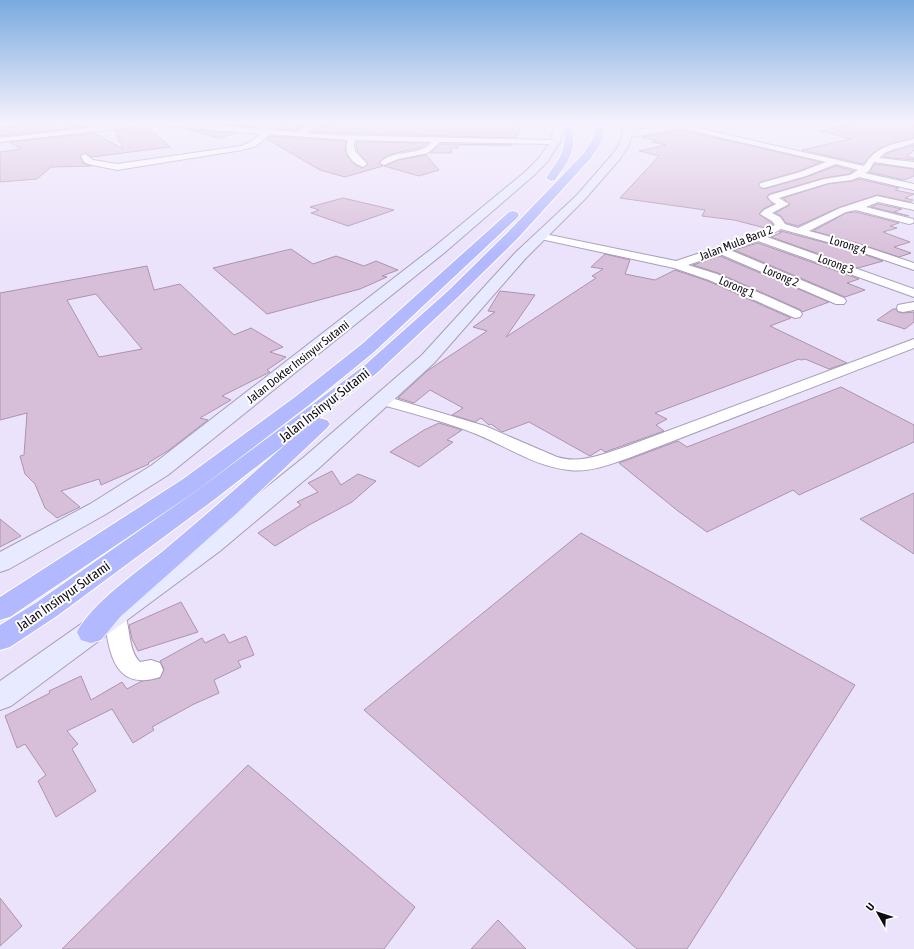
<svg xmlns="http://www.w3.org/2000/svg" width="914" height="949" font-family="'Asap Condensed',sans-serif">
<rect width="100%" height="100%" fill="#ebe2fb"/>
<g fill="#d8bfd9" stroke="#ab94ac" fill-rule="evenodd">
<path d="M60 122H74L83 127 0 136V128L35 124 37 125Z"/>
<path d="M196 122H257L258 127Z"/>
<path d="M285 122H314L296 130 276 129Z"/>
<path d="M331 122H499L523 123 516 138 311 132Z"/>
<path d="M861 122H914V138L892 143 879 149 873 153 863 164 802 150 851 139 820 131Z"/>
<path d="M138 128 139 130 150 129 170 147 92 157 84 153 80 156 83 163 92 166 51 167 37 179 0 182V152L21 149 9 142 94 133 123 149 115 131Z"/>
<path d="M187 129 236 133 219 138Z"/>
<path d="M681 130 821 162 800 171 761 182 758 185 764 189 806 177 836 166 854 171 849 174 824 178 769 194 767 198 773 204 763 209 759 214 773 224 765 228 734 220 702 216 705 210 620 198 659 156 639 151 666 145 652 142 657 141 642 137Z"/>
<path d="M270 136 346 141 345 149 348 157 354 164 362 168 368 164 357 150 356 142 428 143 419 148 391 154 385 157 379 163 383 166 345 177 320 170 267 139Z"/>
<path d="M441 144 512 145H459L458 148H451L452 153H430Z"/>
<path d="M914 145V150L907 157 914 158V160L883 157 887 153Z"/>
<path d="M426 155 439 170 419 176 384 166 398 160Z"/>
<path d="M875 164 914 169V176L904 180 869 172Z"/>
<path d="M859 179 899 188 895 190 914 194 905 198 913 200 910 202 877 195 840 207 798 226 786 223 781 216 775 213 790 205 783 198 828 184 852 181Z"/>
<path d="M343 198 394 210 348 226 311 213 319 210 310 207Z"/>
<path d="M878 204 902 209 894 212 909 216 871 207Z"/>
<path d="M856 212 899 223 890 226 897 228 883 232 910 242 894 247 911 253 899 257 857 243 813 231 846 213Z"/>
<path d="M781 231 849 249 883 261 858 268 771 237 782 232H779Z"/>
<path d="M758 243 859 279 847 283 865 290 845 297 734 250Z"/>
<path d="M291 249 313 264 336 256 364 266 376 261 398 270 382 276 387 277 360 289 267 314 213 268Z"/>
<path d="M605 254 630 260 625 274 655 280 675 270 708 281 791 318 770 326 847 363 829 369 805 359 801 360 799 359 655 413 667 419 656 425 664 431 605 452 601 449 590 456 529 422 502 432 491 424 489 425 481 418 475 422 452 415 463 408 430 390 414 403 398 398 427 371 487 331 473 327 495 312 488 311 500 291 535 295 506 337 596 278 592 276 603 269 591 267Z"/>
<path d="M720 256 829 302 802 312 801 310 718 273 693 265Z"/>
<path d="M147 266 154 290 180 284 234 335 251 328 283 347 270 352 286 357 267 370 270 372 222 396 231 400 200 418 208 420 169 450 148 463 149 464 101 485 99 479 61 491 80 507 57 518 45 508 35 484 25 474 20 456 24 455 27 413 0 420V293ZM96 294 142 349 99 357 67 300Z"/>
<path d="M893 309H896L898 312 903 313 914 312V322L905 329 877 320Z"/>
<path d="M841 387 914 425V442L799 495 793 490 707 532 678 511 619 463 678 441 687 447Z"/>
<path d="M439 423 462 430 447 440 453 442 419 467 390 452 424 430Z"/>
<path d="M332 471 341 485 358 474 376 481 352 502 309 525 275 546 258 533 301 505 297 502 318 492 308 483Z"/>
<path d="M914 493V554L860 519Z"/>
<path d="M0 519 21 536 0 547Z"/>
<path d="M581 533 855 685 687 949H637L364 710Z"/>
<path d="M181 602 198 632 138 651 132 639 129 625Z"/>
<path d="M224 634 229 643 246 636 254 655 238 661 241 667 214 680 219 693 194 704 152 727 154 730 133 743 112 709 67 731 78 744 72 749 96 791 56 817 38 781 46 775 25 744 17 748 5 716 50 693 49 691 81 676 91 700 122 682 127 689 142 681 160 678 164 669 160 661 202 638 205 643Z"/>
<path d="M248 765 415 907 384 949H62Z"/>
<path d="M0 898 22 926 0 946Z"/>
<path d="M498 920 526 949H471Z"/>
</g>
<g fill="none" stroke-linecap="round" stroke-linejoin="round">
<g stroke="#a89dba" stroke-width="2">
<g id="street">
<path d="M138 122H172L296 132C308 125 316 122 330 122L315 128 306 133 332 135 555 140 559 142 555 144 440 142 428 153 398 159 384 165 380 163C393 148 418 158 432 142L355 140C351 153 360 155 367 164L363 167C351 163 343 152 348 140L270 134 256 146 242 150 117 170 88 164 84 162 81 156 85 154 93 160 117 164 241 146 250 142 261 134 152 125 0 142V138Z"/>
<path d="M676 123 864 166C876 146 893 144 914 139V143L886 152 879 158 914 162V168L874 162 869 171 865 173 914 184V190L859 177 852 180 828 183 779 198 789 204 772 213 780 217 785 224 798 228 840 208 877 196 914 204V210L878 202 866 207 913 219 914 221 913 223 909 224 856 210 846 212 809 231 857 244 914 263V270L849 248 781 229 767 237 914 289V297L758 241 730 250 844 298 846 301 844 304H836L720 254 688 265 717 274 800 311 802 314 800 317 795 318 709 280 674 268 536 238 535 236 540 233 676 261 754 235 775 225 772 221 760 214 764 210 776 204 771 201 768 197 770 195 824 179 850 175 858 170 836 164 806 176 764 188 761 187 759 185 761 183 800 172 826 162 676 127Z"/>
<path d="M914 302V310L903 312 898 311 897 308 898 305Z"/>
<path d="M914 339V348L634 456C614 463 591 473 569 470 536 467 506 446 476 434 443 421 410 413 376 403L374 400 376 397 382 395 388 397 485 426 557 457C580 464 600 455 622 448Z"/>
<path d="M115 608 123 610C131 625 127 649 140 662L151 660 160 663 163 670 160 677C113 692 109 651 104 616L107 610Z"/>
</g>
</g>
<g stroke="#a89dba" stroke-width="2">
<g id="secondary">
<path d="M556 122H564L560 142 547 162 533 176 444 253 168 475 106 514 9 569 0 572V552L90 504 152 465 434 247 525 172 539 158 550 142Z"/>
<path d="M623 122H631V131L682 122H703L699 125 631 137 629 145 619 160 585 199 525 259 434 363 319 468 220 551 11 706 0 710V681L202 539 303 458 422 355 515 253 577 195 611 156 619 145 622 135Z"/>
</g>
</g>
<g stroke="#fff" stroke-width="2">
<g id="highway">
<path d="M562 122H570C578 149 570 159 555 180L551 181 546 178C560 157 569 149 562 122Z"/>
<path d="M596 122H604L603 139 591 158 517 239 458 297 377 373 319 418 327 420 330 424 327 428 237 513 120 617 101 640 91 643 81 640 77 632C93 602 136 573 163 551 205 516 246 480 287 443L215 499 57 616 10 647 0 650V625L37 602 199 489 365 365 448 291 507 233 583 154 593 139Z"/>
<path d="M513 211 517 212 519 215 517 218 374 352 309 405 199 489 10 617 0 620V597L183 479 295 397 362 344 509 212Z"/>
</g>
</g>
<use href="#street" fill="#fff" fill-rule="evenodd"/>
<use href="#secondary" fill="#e8eaff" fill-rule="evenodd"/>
<use href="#highway" fill="#b3b9fe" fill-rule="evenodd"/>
</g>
<linearGradient id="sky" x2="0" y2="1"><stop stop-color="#79aadf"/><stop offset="0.48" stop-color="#f6f2fd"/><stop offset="1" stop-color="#f6f2fd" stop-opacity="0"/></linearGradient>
<rect width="914" height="255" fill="url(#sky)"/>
<g text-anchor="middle" stroke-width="4" stroke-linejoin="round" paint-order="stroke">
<g font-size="12" fill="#0f0b15" stroke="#fff">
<text transform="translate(736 243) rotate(-21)" y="4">Jalan Mula Baru 2</text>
<text transform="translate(848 245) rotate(17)" y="4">Lorong 4</text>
<text transform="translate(836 264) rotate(20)" y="4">Lorong 3</text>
<text transform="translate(781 276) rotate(23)" y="4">Lorong 2</text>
<text transform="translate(737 287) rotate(23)" y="4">Lorong 1</text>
<text transform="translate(298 362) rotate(-38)" y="4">Jalan Dokter Insinyur Sutami</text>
</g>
<g font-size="14" fill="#0f0b15" stroke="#fff">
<text transform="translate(324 405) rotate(-38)" y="5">Jalan Insinyur Sutami</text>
<text transform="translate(63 596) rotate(-35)" y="5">Jalan Insinyur Sutami</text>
</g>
</g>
<g transform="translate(878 913) rotate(309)" stroke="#ffffff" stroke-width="3" paint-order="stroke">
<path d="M0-3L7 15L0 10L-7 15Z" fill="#0f0b15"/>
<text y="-6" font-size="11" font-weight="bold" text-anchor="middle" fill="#0f0b15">U</text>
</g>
</svg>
